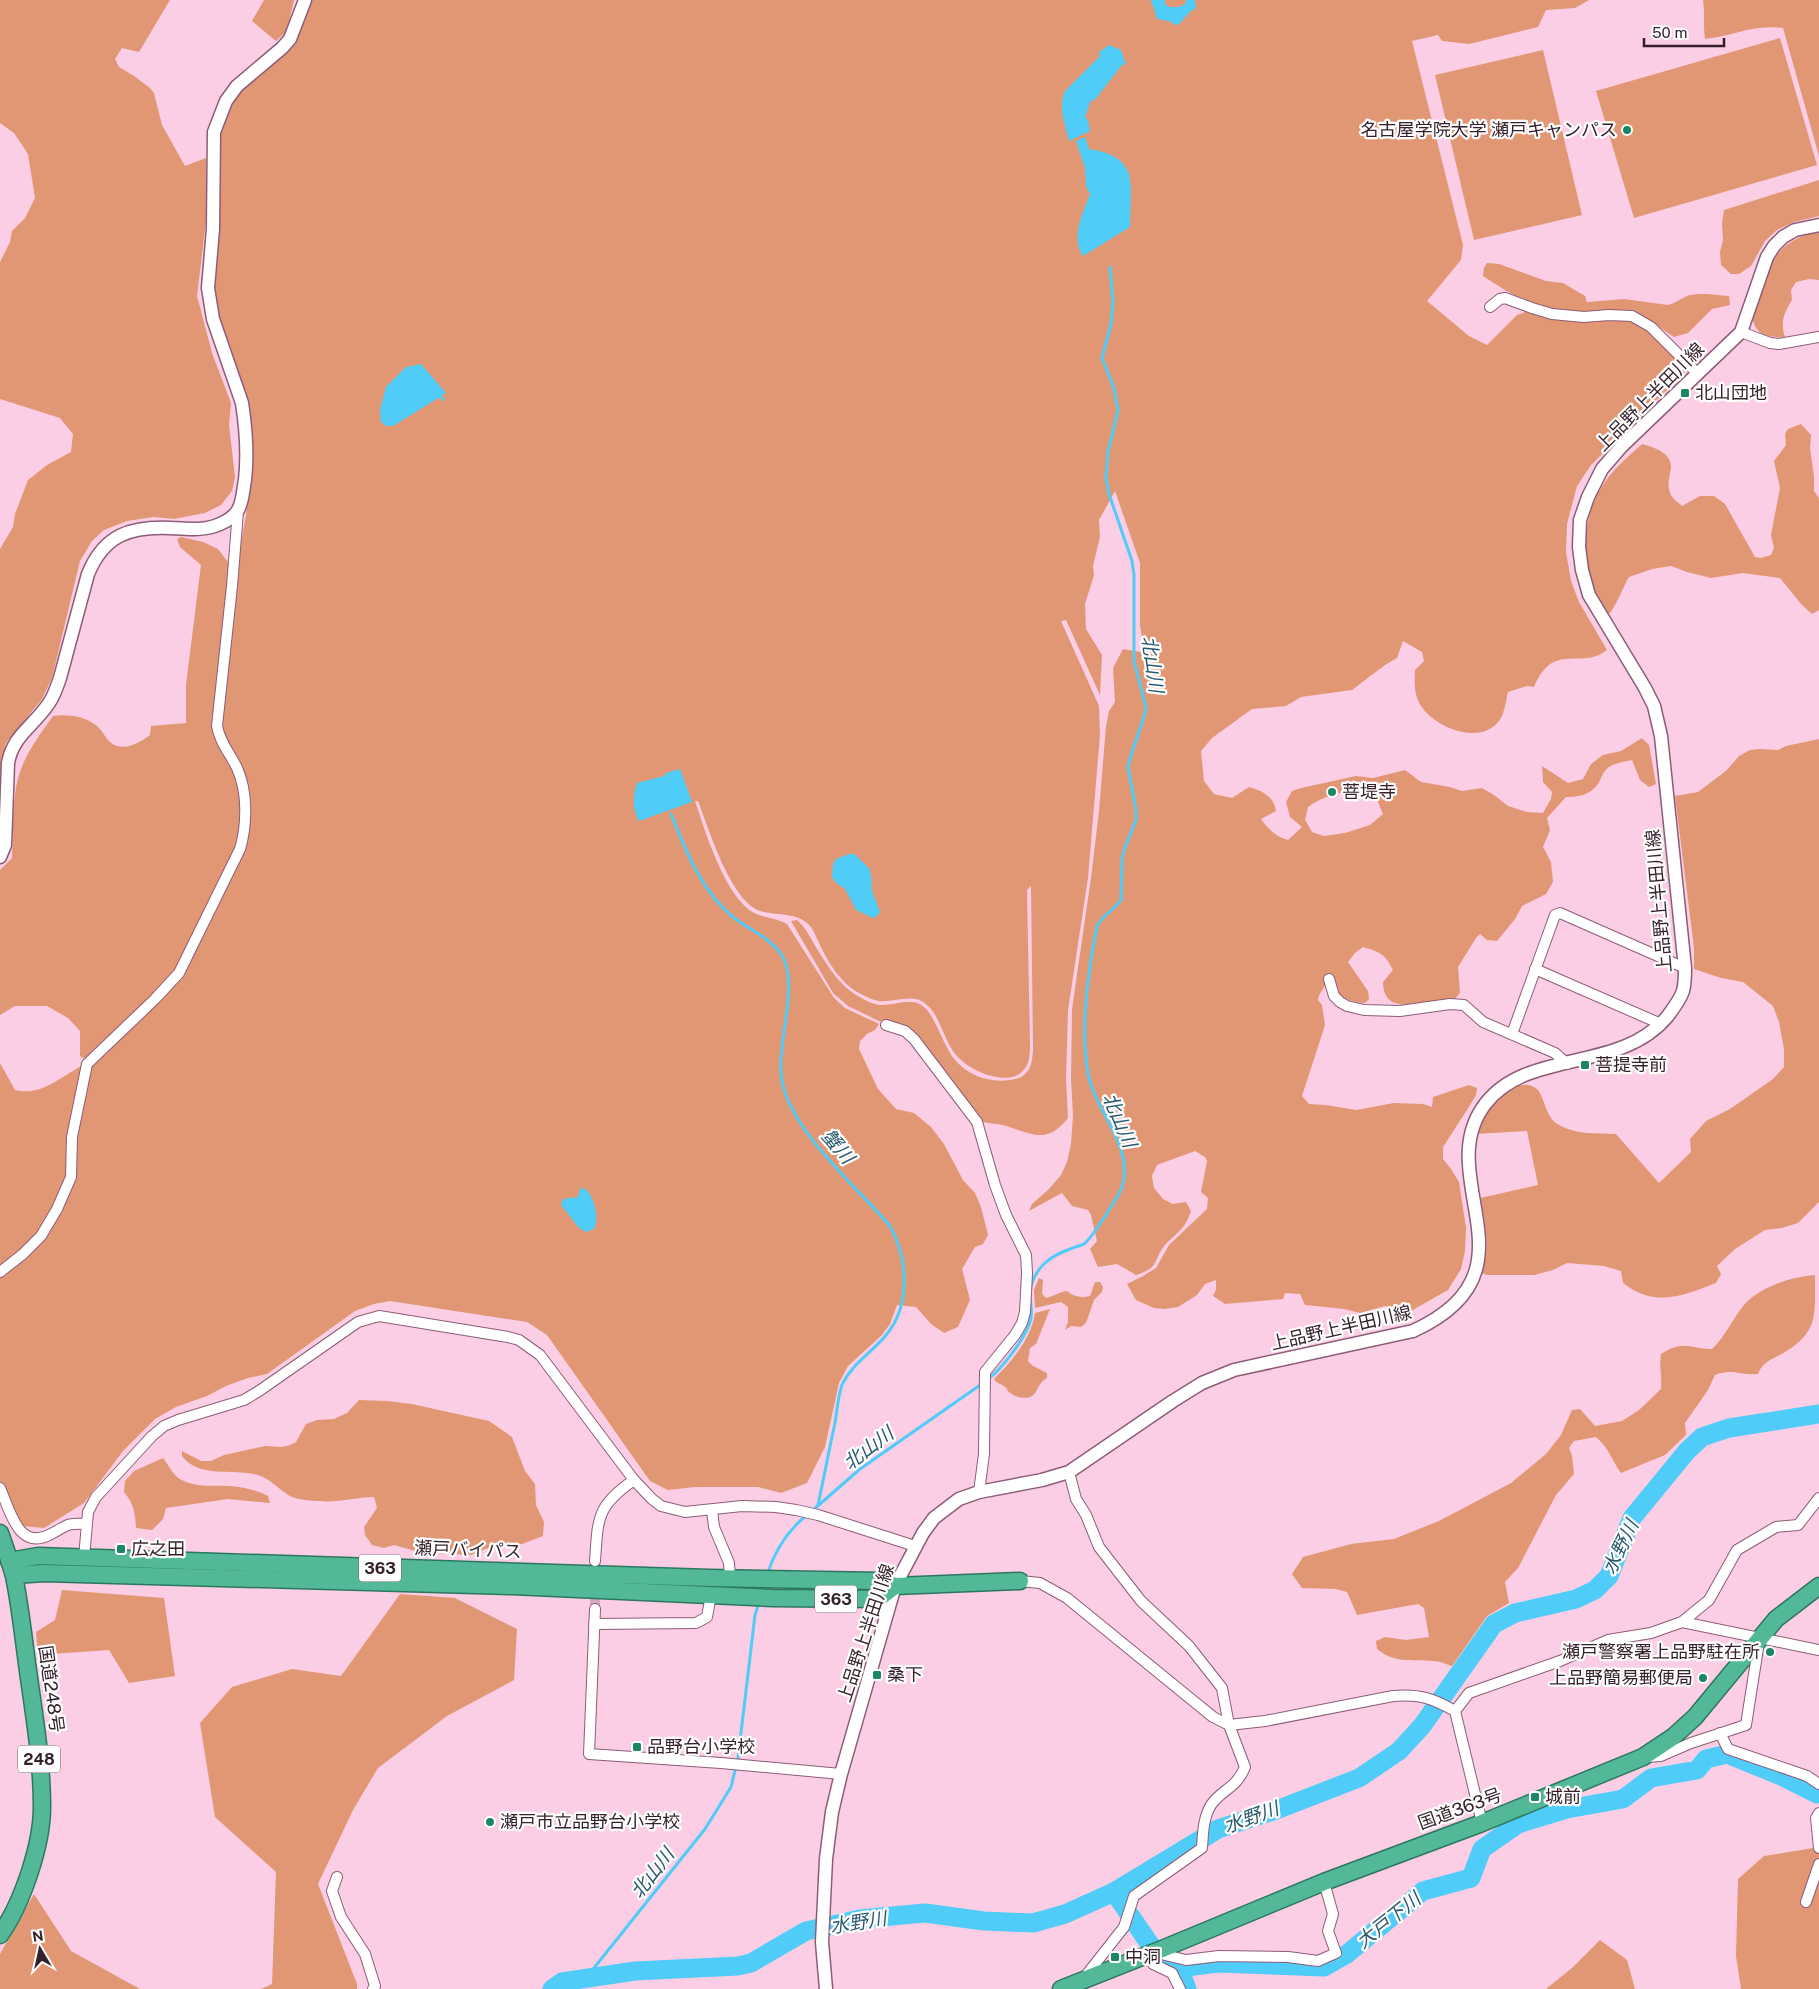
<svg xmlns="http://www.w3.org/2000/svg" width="1819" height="1989" font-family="'Public Sans','Noto Sans JP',sans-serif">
<rect width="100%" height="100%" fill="#fbcee5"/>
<g fill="#e29774" fill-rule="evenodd">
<path d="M0 0H170L139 52 122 48 115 59 119 67 134 76 150 88 154 93 162 125 185 166 206 158V222L197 296 212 353 231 403 229 425 235 477 232 491 221 505 205 513 174 519 154 517 127 521 104 530 92 541 80 561 52 678 42 699 6 743 2 763 0 799V549L13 527 15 514 28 480 47 465 71 452 73 434 60 418 0 399V262L10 242 12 231 25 218 35 198 28 154 14 133 0 123Z"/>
<path d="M264 0H294L287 31 276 41 252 21Z"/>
<path d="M310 0H1589L1575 8 1546 10 1538 27 1469 44 1442 41 1438 35 1412 41 1463 245 1461 260 1427 301 1469 336 1487 345 1517 315 1528 311 1628 320 1638 324 1647 329 1687 370 1591 465 1577 486 1567 524 1566 552 1571 581 1579 602 1607 650C1580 671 1554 640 1534 687L1527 686 1508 692C1506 700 1505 710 1501 718 1484 746 1441 730 1424 710 1414 698 1414 684 1415 670L1424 661 1422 652 1403 641 1397 658 1385 665 1352 690 1301 697 1286 706 1252 709 1212 738 1201 751 1204 781 1214 794 1232 798 1249 787C1262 791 1274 796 1276 811L1261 819C1268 829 1276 837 1288 840L1302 827 1290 817 1286 802 1292 791 1301 788 1356 776 1373 778 1405 770 1421 782 1450 787 1462 791 1482 788 1494 795 1508 806 1527 812 1543 813 1551 799 1552 792 1543 782 1542 766 1568 783 1583 779 1591 764 1603 755 1621 751 1642 738 1649 745 1656 784 1649 787 1640 780 1632 760C1624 762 1615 763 1609 767 1602 772 1602 778 1598 784 1590 795 1579 797 1566 797L1547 818 1550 830 1543 847 1551 862 1553 882 1546 894 1522 906 1515 919 1497 941 1487 940 1480 934 1476 938 1458 967 1460 993 1455 999C1440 1001 1395 1012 1387 997 1384 993 1383 987 1383 982L1393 970C1385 954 1380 952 1363 947L1355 953 1348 962 1368 991 1369 999 1365 1003C1345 1002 1338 994 1327 979 1325 990 1319 991 1318 1000L1322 1005 1325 1025 1302 1096 1309 1104 1326 1105 1356 1110 1394 1103 1423 1104 1432 1107 1433 1097 1469 1085 1477 1088 1476 1095 1467 1110 1443 1147V1159L1451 1169 1459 1182 1466 1228 1465 1251 1461 1269 1448 1290 1411 1311 1385 1306 1360 1313 1344 1309 1305 1305 1300 1294 1285 1293 1283 1299 1225 1304 1213 1296 1216 1290V1280L1205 1284 1197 1295 1178 1307 1164 1309 1154 1308 1136 1300 1127 1284 1143 1276 1156 1268 1169 1245 1207 1209 1208 1198 1201 1192 1207 1161 1205 1157 1195 1151 1157 1165 1152 1176 1154 1188 1163 1199 1173 1204 1186 1202 1191 1211C1184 1231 1178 1231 1165 1245 1152 1261 1161 1267 1136 1275L1117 1264 1098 1267 1090 1249 1097 1241 1091 1215 1088 1210 1072 1206 1062 1193 1029 1211 1032 1204 1049 1189 1061 1175 1067 1162 1071 1144 1073 1115 1071 1080 1072 1009 1091 878 1099 811 1106 726 1109 711 1115 702 1113 668 1123 649 1141 652 1143 644 1140 625V563L1115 491 1099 520 1100 537 1093 566 1094 575 1085 604 1086 629 1102 655 1100 695 1066 620 1061 621 1099 706 1100 735 1088 878 1068 1010 1066 1079 1068 1118C1046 1146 1031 1133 1003 1125 995 1123 988 1124 980 1121L917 1036 879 1021 848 1006 833 993 791 921 797 920C808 930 811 940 819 952 829 968 839 984 856 995 863 999 871 1004 880 1005 895 1006 911 996 924 1007 936 1017 943 1046 955 1060 969 1076 990 1083 1010 1080 1015 1079 1021 1078 1024 1075 1032 1069 1032 1059 1033 1051L1031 886 1027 890 1030 1043C1030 1050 1030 1059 1027 1065 1015 1090 974 1073 960 1059 944 1045 942 1018 927 1005 913 992 895 1003 879 1001 873 1000 866 997 861 994 844 986 830 966 822 949 818 942 815 932 810 926 798 912 777 916 760 911 730 900 709 829 698 801H695C705 831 725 897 754 913 764 918 777 918 787 924L834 998 845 1008 879 1024 875 1030 867 1034 860 1041 859 1049 878 1089 896 1109 914 1113 931 1127 944 1144 963 1180 975 1193 981 1207 988 1235 983 1244 975 1247 962 1269 970 1300 958 1327 944 1333 931 1324 916 1307 897 1305 890 1324 882 1335 848 1366 839 1383 825 1447 807 1483 781 1493 758 1487H695L668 1490 650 1481 547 1335 527 1322 390 1301 374 1304 355 1311 267 1374 248 1378 226 1386 207 1396 176 1407 155 1419 123 1451 84 1503 44 1528 22 1526 0 1483V1273L23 1257 72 1178 74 1136 88 1065 181 973 193 956 209 922 248 813 220 729 236 570 246 515 251 475 253 436 246 397 219 315 215 290 214 274 219 228V139L223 121 230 106 241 91 296 42ZM1360 789C1376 794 1377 799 1383 814L1370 825 1345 833 1324 836 1312 832 1305 820 1308 807C1322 796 1343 792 1360 789Z"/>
<path d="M1703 0H1819V156L1783 28C1752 24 1734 36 1705 39 1703 26 1705 13 1703 0Z"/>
<path d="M1780 38 1817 165 1634 218 1596 91Z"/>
<path d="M1543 50 1582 215 1474 240 1435 75Z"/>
<path d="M1819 180V216L1794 222 1777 230 1765 241 1751 266 1739 274H1731L1721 265 1720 252 1723 240 1722 223 1724 210Z"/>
<path d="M1819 231V280L1809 279 1796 282 1791 290 1792 300C1784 313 1780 322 1785 337 1767 338 1755 335 1752 316 1768 273 1769 242 1819 231Z"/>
<path d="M1487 263 1499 264 1546 281 1563 283 1585 296 1587 302 1624 299 1668 305C1675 303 1680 299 1687 296 1700 292 1715 295 1729 296L1730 305 1712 309 1688 333 1674 337C1661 329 1647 315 1631 313 1620 311 1608 313 1597 313 1545 312 1525 304 1483 276L1484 268Z"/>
<path d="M1801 424 1811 435 1810 448 1814 477V491L1819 498V610L1812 614 1802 605 1780 578 1743 573 1711 578 1687 572 1671 566 1652 569 1629 577C1622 589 1618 602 1610 613H1606C1602 606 1597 600 1594 593 1591 587 1591 580 1589 574 1582 542 1586 507 1607 479 1617 466 1630 455 1642 444 1653 447 1671 452 1671 467 1670 476 1666 485 1671 495 1673 499 1679 503 1682 506L1700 496H1714L1725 504 1755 557 1761 558 1771 555 1774 548 1771 535 1780 488 1774 461 1786 445 1785 434 1788 429Z"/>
<path d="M181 537 203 542 218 549 228 562V589L214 726 236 772 242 811 238 845 182 964 152 999 86 1060 80 1056V1031L68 1018 47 1006H15L0 1015V870L12 858C14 829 11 796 21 769 28 750 41 733 53 716 68 714 86 716 98 727 103 731 105 738 110 742 123 753 139 743 150 735L151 726 186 723V685L201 565 180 547 177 539Z"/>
<path d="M1819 739V1202L1798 1223 1782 1228 1765 1230 1735 1249 1717 1266 1721 1274 1716 1283C1682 1296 1655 1308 1623 1283L1621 1271 1604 1266 1567 1263 1553 1270 1534 1275H1487L1482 1273C1491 1247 1485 1224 1480 1198L1538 1185 1527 1131 1476 1134C1487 1114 1498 1086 1524 1085 1528 1084 1535 1087 1538 1090 1546 1101 1545 1117 1559 1125 1577 1135 1597 1133 1616 1134L1659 1183 1691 1152 1690 1139 1706 1121 1730 1109 1773 1079 1784 1067V1049L1779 1022 1773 1006 1743 982 1721 978 1694 969V948L1675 796 1698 792 1727 770 1739 756 1750 750 1760 749 1778 750 1786 746Z"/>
<path d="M0 1063 15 1090C42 1097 62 1075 84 1065L69 1176 38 1235 0 1269Z"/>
<path d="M1815 1275C1815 1317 1819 1333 1780 1355 1770 1360 1762 1363 1758 1374 1740 1376 1733 1368 1715 1375L1708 1390 1685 1423 1686 1435 1665 1455 1621 1473C1611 1459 1609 1448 1596 1437L1574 1441 1569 1448 1572 1456 1574 1474 1556 1495 1518 1568 1505 1582 1509 1603 1487 1616 1452 1666C1446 1664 1439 1661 1433 1661 1411 1659 1395 1664 1377 1649L1376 1641 1385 1637 1406 1640 1429 1637 1424 1608 1418 1604 1357 1615 1347 1592 1336 1589 1302 1588 1292 1574 1303 1557 1351 1544 1394 1539 1439 1521 1511 1483 1546 1454 1561 1435 1572 1410 1580 1409 1595 1426 1622 1421 1639 1410 1661 1389C1662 1377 1659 1366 1661 1354 1684 1339 1690 1349 1712 1349 1726 1336 1732 1319 1744 1305 1761 1286 1791 1277 1815 1275Z"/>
<path d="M1039 1278 1043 1280 1042 1294 1046 1298C1054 1296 1059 1292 1067 1291 1074 1297 1081 1298 1090 1296L1095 1282H1100L1103 1287 1102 1292 1094 1300 1086 1323 1081 1327 1071 1326 1065 1330 1068 1322V1307L1061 1302 1035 1308 1034 1290Z"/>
<path d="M1050 1309 1036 1344 1030 1348 1028 1361 1033 1366 1047 1373V1378C1036 1385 1039 1391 1032 1396 1026 1400 1014 1397 1009 1392 1005 1388 1009 1389 1004 1386 999 1383 997 1384 994 1379 1012 1361 1031 1339 1035 1313Z"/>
<path d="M359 1400 387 1401 412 1404 489 1421 512 1437 525 1471 535 1484 536 1505 544 1522 543 1536 522 1544 485 1549 471 1555 419 1552 394 1545 384 1548 372 1545 365 1535 364 1527 377 1508 374 1497C357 1497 336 1503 320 1501 312 1501 297 1500 290 1496 279 1490 271 1479 258 1475 234 1468 199 1479 182 1456V1451L201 1461H211L224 1455 265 1446 282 1447 290 1445 296 1442 306 1424 317 1420 334 1419 347 1413Z"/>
<path d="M163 1458C168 1464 173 1475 180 1479 195 1488 214 1485 230 1486 244 1487 256 1490 268 1496L270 1503 228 1499 166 1508 163 1519 152 1530 136 1528C135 1513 134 1504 124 1492L125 1481 134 1471Z"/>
<path d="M62 1590 164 1598 175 1676 129 1683 109 1650 38 1655 36 1632 55 1620Z"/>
<path d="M400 1594 455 1598 517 1629 514 1680 447 1716 378 1768 353 1810 318 1884 357 1984V1989H261L272 1984 276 1872 215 1817 200 1723 232 1687 292 1669 341 1676Z"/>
<path d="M1819 1847V1989H1741L1736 1956 1738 1879 1764 1856Z"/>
<path d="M34 1894 71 1951 140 1989H0V1954Z"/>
<path d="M1600 1940 1627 1960 1635 1989H1546L1572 1968Z"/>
</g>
<g fill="#4fccf8">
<path d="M1165 0V4L1169 7H1179L1186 3V0H1195L1196 8 1190 12 1179 24 1175 25 1169 21 1157 19 1151 0Z"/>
<path d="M1109 45 1121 50 1126 64 1122 65 1094 101 1091 100 1085 117 1088 120 1090 131 1069 141C1065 124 1058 107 1065 91L1100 56 1099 52Z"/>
<path d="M1085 137 1089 149C1103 151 1122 156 1128 172 1133 182 1130 214 1130 227L1083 256C1070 237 1083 213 1090 194L1086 187 1085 168 1076 141Z"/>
<path d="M421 364 446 393 442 395 445 400 442 401 440 397 393 426H386L381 422 380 410 386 387 406 367Z"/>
<path d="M680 769 692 802 639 821C632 809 633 795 637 783L664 776 666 773Z"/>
<path d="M849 854H854L869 868 871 875 872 891 880 912 877 916 873 918 856 910 845 889 835 882 832 877 833 864 836 859Z"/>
<path d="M584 1188C594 1195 600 1218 594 1229L586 1232 579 1228 561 1205 563 1199 578 1197 580 1189Z"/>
</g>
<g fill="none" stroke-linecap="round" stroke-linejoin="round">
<g stroke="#4fccf8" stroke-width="3">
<path d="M671 814C686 851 701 891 733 917 748 929 769 937 781 954 801 983 775 1046 782 1081 791 1131 857 1187 890 1226 908 1258 911 1304 887 1334 873 1352 852 1363 842 1385 838 1396 837 1411 835 1423 829 1450 824 1477 818 1505"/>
<path d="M1031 1287C1036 1266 1051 1256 1070 1249 1074 1247 1080 1246 1084 1244 1092 1238 1118 1197 1122 1187 1135 1146 1094 1110 1088 1073 1080 1028 1088 971 1097 926 1103 914 1114 910 1121 900L1122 860 1124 850 1136 820V810L1128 767 1130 758 1143 720 1146 708 1134 661V575L1132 561 1109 494 1106 479 1108 452 1118 410 1114 388 1102 358 1111 324 1113 301 1110 267"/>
<path d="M988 1379C1002 1369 1028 1335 1031 1318 1032 1311 1031 1304 1030 1298"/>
<path d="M812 1511 860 1469 983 1383"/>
<path d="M767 1575C775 1550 787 1531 807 1515"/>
<path d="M586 1978 705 1829 731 1787 738 1758 755 1615 759 1603"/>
</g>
<g stroke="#4fccf8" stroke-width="19">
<path d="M1114 1892 1160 1959 1179 1968 1187 1989"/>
<path d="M1179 1968 1217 1963 1324 1967 1347 1954 1423 1891 1471 1878 1482 1849 1518 1824 1567 1809 1623 1799 1651 1778 1697 1770 1706 1759 1727 1754 1781 1776 1817 1794"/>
<path d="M552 1989 562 1982 635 1971 738 1966 751 1963 806 1931 860 1919 925 1913 984 1921 1033 1923 1065 1914 1114 1892 1218 1829 1279 1809 1359 1778 1399 1751 1422 1726 1494 1624 1515 1613 1576 1599 1595 1590 1609 1576 1632 1518 1687 1451 1702 1437 1729 1428 1819 1414"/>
</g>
<path stroke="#d3abc0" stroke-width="10" stroke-dasharray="10 5" stroke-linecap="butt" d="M595 1609V1561"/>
<g stroke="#8d5c77" stroke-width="12">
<g id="minor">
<path d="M1490 307 1500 299 1505 298 1532 308 1552 314 1584 317 1609 315 1632 316 1651 327 1698 374"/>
<path d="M1741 332 1770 343 1779 344 1819 337"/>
<path d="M1535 969 1661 1024"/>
<path d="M1329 979 1334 996 1340 1002 1347 1006 1364 1010 1400 1011 1450 1004 1464 1005 1483 1022 1555 1053 1567 1064"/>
<path d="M886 1025 905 1031 914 1039 977 1122 995 1185 1006 1215 1026 1255 1027 1273 1025 1312 1022 1323 1015 1335 985 1372 984 1454 979 1492"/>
<path d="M1512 1034 1555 915 1560 913 1685 968"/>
<path d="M0 1272 23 1254 41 1236 57 1209 71 1177 72 1137 87 1064 155 999 179 973 240 849C247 825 248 792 237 768 230 753 220 743 217 726L232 586 238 511"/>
<path d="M1069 1472 1076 1499 1086 1515 1099 1547 1141 1601 1189 1646 1222 1688 1229 1725 1245 1767C1236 1789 1222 1789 1211 1805 1203 1818 1203 1834 1202 1848L1134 1896 1124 1927 1084 1978"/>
<path d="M0 1488C10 1510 18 1552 51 1534 69 1525 64 1523 86 1524"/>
<path d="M712 1510 714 1527 729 1563 730 1578"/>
<path d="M84 1558 88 1512 96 1497 152 1436 164 1426 178 1420 244 1400 259 1391 358 1322 379 1316 508 1337 519 1340 540 1355 634 1480 652 1499 661 1506 685 1512 742 1506 776 1507 796 1510 818 1515 915 1546"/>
<path d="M595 1561C598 1519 596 1506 634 1480"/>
<path d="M1020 1581 1040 1583 1067 1598 1213 1717 1229 1725 1265 1721 1393 1696C1420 1694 1432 1698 1455 1711L1482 1823"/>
<path d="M595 1609 589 1754 721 1763 841 1774"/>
<path d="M1682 1622 1819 1650"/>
<path d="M594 1624 696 1623 707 1617 711 1595"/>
<path d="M1455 1711 1469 1693 1560 1661 1608 1640 1651 1633 1682 1622 1709 1600 1737 1550 1776 1527 1798 1525 1819 1498"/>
<path d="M1720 1733 1728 1749 1807 1776 1819 1784"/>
<path d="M1647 1757 1661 1756 1691 1743 1746 1725 1759 1642"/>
<path d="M1819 1813 1816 1818 1819 1848"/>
<path d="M337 1877 332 1891 341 1917 365 1954 375 1986 373 1989"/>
<path d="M1806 1902 1819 1864"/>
<path d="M1162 1949 1165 1955 1186 1960 1219 1956 1288 1957 1318 1961 1336 1953 1328 1931 1333 1914 1324 1882"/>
<path d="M1147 1955 1153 1964 1172 1973 1180 1989"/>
</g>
</g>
<g stroke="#8d5c77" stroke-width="15">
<g id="tertiary">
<path d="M0 857 5 845 8 763C13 735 34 726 49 703 54 696 57 687 60 678L88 574C104 535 130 526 171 528 188 529 204 531 220 524 227 521 234 517 238 510 243 501 243 490 245 480 248 454 246 429 242 403L213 319 208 288 213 229 214 132 226 101 237 86 282 48 290 39 305 0"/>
<path d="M826 1989 822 1942 826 1859 832 1812 841 1774 895 1586 923 1533 934 1518 959 1499 979 1492 1042 1480 1069 1472 1173 1401 1202 1383 1234 1370 1413 1331C1545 1271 1428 1177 1486 1103 1528 1049 1620 1073 1667 1017 1673 1009 1680 1000 1683 991 1685 984 1685 975 1685 968L1661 736 1654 706 1645 688 1589 595 1582 570 1579 547 1580 520 1588 497 1602 469 1621 447 1741 332 1767 257 1774 246 1783 237 1795 230 1819 225"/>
</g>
</g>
<g stroke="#2c7760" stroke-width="19">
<g id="trunk">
<path d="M0 1533C5 1547 10 1562 14 1576 21 1610 24 1644 29 1678 35 1721 42 1763 42 1807 42 1845 22 1904 0 1935"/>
<path d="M9 1561 38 1556 709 1578 881 1581 895 1586 1020 1581"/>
<path d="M14 1575 44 1573 512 1586 773 1598 878 1599 895 1586"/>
<path d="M1061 1989 1162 1949 1324 1882 1482 1823 1643 1757 1673 1737 1695 1717 1776 1619 1819 1586"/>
</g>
</g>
<use href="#minor" stroke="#fff" stroke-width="10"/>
<use href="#tertiary" stroke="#fff" stroke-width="12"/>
<use href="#trunk" stroke="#52b897" stroke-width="16"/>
</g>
<g fill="#1a8664" stroke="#fefefe" stroke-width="2">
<circle cx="1627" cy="130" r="5"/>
<rect x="1680" y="388" width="10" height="10" rx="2.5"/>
<circle cx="1332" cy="792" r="5"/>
<rect x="1580" y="1060" width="10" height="10" rx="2.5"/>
<rect x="116" y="1544" width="10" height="10" rx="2.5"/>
<circle cx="1770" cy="1652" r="5"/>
<rect x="872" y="1670" width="10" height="10" rx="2.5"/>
<circle cx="1703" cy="1678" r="5"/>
<rect x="632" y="1742" width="10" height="10" rx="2.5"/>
<rect x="1530" y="1792" width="10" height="10" rx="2.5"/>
<circle cx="490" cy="1822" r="5"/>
<rect x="1110" y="1952" width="10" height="10" rx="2.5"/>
</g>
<g text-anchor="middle" stroke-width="4.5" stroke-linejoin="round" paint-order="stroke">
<g fill="#fefefe" stroke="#71626a" stroke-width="1">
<rect x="359" y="1554.5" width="42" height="27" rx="4"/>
<rect x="815" y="1585.5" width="42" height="27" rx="4"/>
<rect x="18" y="1745.5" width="42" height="27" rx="4"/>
</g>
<g font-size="16" font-weight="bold" fill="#341f2a">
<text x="380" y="1574">363</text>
<text x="836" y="1605">363</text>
<text x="39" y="1765">248</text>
</g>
<g font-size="18" fill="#341f2a" stroke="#fefefe" text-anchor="start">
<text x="1617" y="136" text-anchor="end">名古屋学院大学 瀬戸キャンパス</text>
<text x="1695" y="399">北山団地</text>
<text x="1342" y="798">菩堤寺</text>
<text x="1595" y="1071">菩提寺前</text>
<text x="131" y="1555">広之田</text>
<text x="1760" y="1658" text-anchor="end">瀬戸警察署上品野駐在所</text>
<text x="887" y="1681">桑下</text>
<text x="1693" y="1684" text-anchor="end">上品野簡易郵便局</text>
<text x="647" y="1753">品野台小学校</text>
<text x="1545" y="1803">城前</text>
<text x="500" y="1828">瀬戸市立品野台小学校</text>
<text x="1125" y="1963">中洞</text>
</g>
<g font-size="18" fill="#341f2a" stroke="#fefefe">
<text transform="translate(1650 397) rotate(-45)" y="6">上品野上半田川線</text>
<text transform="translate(1659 901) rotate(-95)" y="6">上品野上半田川線</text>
<text transform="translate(1341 1328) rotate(-13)" y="6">上品野上半田川線</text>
<text transform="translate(468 1550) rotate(2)" y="6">瀬戸バイパス</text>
<text transform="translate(866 1633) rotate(-72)" y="6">上品野上半田川線</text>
<text transform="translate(51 1689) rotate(82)" y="6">国道248号</text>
<text transform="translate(1460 1809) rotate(-20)" y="6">国道363号</text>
</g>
<g font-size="19" font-style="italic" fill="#285a6d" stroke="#fefefe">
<text transform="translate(1153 664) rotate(82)" y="7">北山川</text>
<text transform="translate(1120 1120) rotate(67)" y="7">北山川</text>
<text transform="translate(838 1146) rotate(50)" y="7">蟹川</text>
<text transform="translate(868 1448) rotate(-37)" y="7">北山川</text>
<text transform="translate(1620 1547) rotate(-64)" y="7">水野川</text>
<text transform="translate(1251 1817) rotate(-20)" y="7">水野川</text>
<text transform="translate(652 1873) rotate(-52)" y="7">北山川</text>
<text transform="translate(1388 1920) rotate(-39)" y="7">大戸下川</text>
<text transform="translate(858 1922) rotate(-9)" y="7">水野川</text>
</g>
</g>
<g transform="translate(40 1949) rotate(351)" stroke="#fefefe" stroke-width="4" paint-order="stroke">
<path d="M0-4L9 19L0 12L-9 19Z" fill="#341f2a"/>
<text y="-8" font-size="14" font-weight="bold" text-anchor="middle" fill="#341f2a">N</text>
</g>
<path d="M1644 38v8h80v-8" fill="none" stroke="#341f2a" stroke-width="2.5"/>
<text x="1652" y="38" font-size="15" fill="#341f2a" stroke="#fefefe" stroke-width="4" paint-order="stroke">50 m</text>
</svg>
